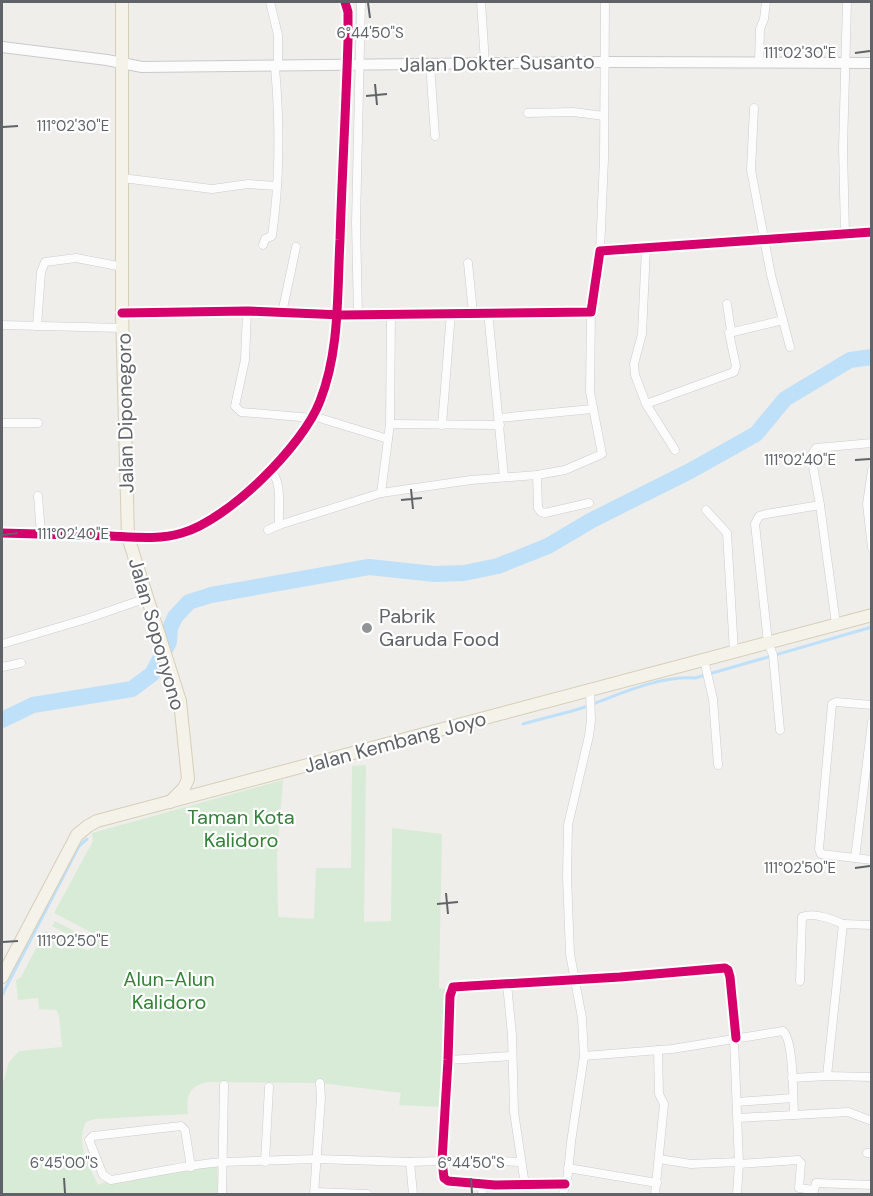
<svg xmlns="http://www.w3.org/2000/svg" width="873" height="1196" font-family="'DM Sans',sans-serif">
<rect width="100%" height="100%" fill="#efeeea"/>
<path fill="#d8ebd6" d="M366 765 364 922 391 921 392 828 442 834 439 988 450 990 445 1107 399 1105 401 1093 320 1083 208 1082C189 1086 186 1096 188 1114L95 1119 86 1122C75 1143 89 1165 98 1185L111 1180 217 1163 218 1194H2V1086L9 1062 19 1051 62 1047 59 1015 56 1010 39 1009 38 998 18 1000 16 980 21 977 45 931 88 951 90 946 52 926 55 921 93 941 101 927 96 935 54 913 93 841 92 833 283 780 277 856 278 917 314 919 316 868H351L352 766Z"/>
<g fill="none" stroke-linecap="round" stroke-linejoin="round">
<g stroke="#bfe0f9" stroke-width="3">
<path d="M523 724C543 718 563 714 582 708 619 695 655 676 695 678L872 627"/>
<path d="M2 995 79 846 87 839"/>
</g>
<path stroke="#bfe0f9" stroke-width="16" d="M2 720 33 705 132 689 152 674 169 642 170 628 175 617 189 602 211 595 369 567 435 574 464 573 498 566 548 546 592 520 690 471 756 434 785 399 850 360 872 357"/>
<g stroke="#cbcccc" stroke-width="9">
<g id="minor">
<path d="M270 2 278 35V66"/>
<path d="M481 2 485 63"/>
<path d="M759 62 760 29 764 19 766 2"/>
<path d="M430 64 435 136"/>
<path d="M754 108 751 170 771 275 790 347"/>
<path d="M528 113 573 112 604 116"/>
<path d="M122 178 212 189 248 184 277 186"/>
<path d="M845 234 843 148 847 2"/>
<path d="M263 245 265 239 272 236C280 180 280 123 275 67"/>
<path d="M646 248 642 334 634 364 635 375 646 404 675 450"/>
<path d="M600 251 604 159 605 2"/>
<path d="M468 263 473 313"/>
<path d="M727 304 731 331"/>
<path d="M247 311 245 360 235 406 241 412 312 418"/>
<path d="M488 312 504 477"/>
<path d="M122 313 247 311 342 315 591 312 600 251 872 232"/>
<path d="M282 313 296 247"/>
<path d="M358 315 356 222 361 2"/>
<path d="M2 325 123 328"/>
<path d="M37 326 41 272 45 262 76 258 123 267"/>
<path d="M646 404 734 372 736 366 729 333 783 320"/>
<path d="M313 416 388 439"/>
<path d="M499 418 592 409"/>
<path d="M2 423H38"/>
<path d="M390 424 500 425"/>
<path d="M442 425 451 313"/>
<path d="M270 470C283 481 278 508 279 525"/>
<path d="M872 470 867 504 872 548"/>
<path d="M537 475 538 508 541 512 545 513 589 503"/>
<path d="M381 493 390 424 391 314"/>
<path d="M38 496 41 534"/>
<path d="M706 510 727 533 734 652"/>
<path d="M268 530 279 525 381 493 471 480 537 475 565 470 602 454 590 392 591 312"/>
<path d="M128 537 180 534 209 522 243 496 282 457 309 424 320 402 331 362 338 315 348 41V12L345 2"/>
<path d="M836 624 820 505 811 455 816 448 872 443"/>
<path d="M2 644 86 619 147 598"/>
<path d="M704 660 713 699 718 765"/>
<path d="M2 667 21 663"/>
<path d="M872 705 836 702 832 704 819 849 821 854 872 860"/>
<path d="M780 730 773 655 768 642 755 524 759 516 766 514 820 505"/>
<path d="M855 858 872 722"/>
<path d="M800 981 802 917C814 912 831 919 843 924"/>
<path d="M507 984 512 1035 514 1112 525 1185"/>
<path d="M734 1039 739 1164 737 1194"/>
<path d="M584 1056 672 1049 783 1031C794 1040 793 1098 794 1115"/>
<path d="M448 1060 512 1056"/>
<path d="M827 1076 843 924 872 925"/>
<path d="M792 1078 827 1076 872 1077"/>
<path d="M737 1102 793 1098"/>
<path d="M738 1118 848 1112 872 1121"/>
<path d="M867 1153H872"/>
<path d="M659 1159 691 1164 739 1162"/>
<path d="M265 1162 269 1087"/>
<path d="M410 1162 413 1194"/>
<path d="M739 1164 798 1160 801 1163 799 1188 813 1190"/>
<path d="M191 1167 185 1130 181 1126 93 1136 89 1140 103 1175 111 1180C147 1174 186 1165 222 1162L316 1159 410 1162 472 1160 520 1162"/>
<path d="M568 1168 657 1183"/>
<path d="M565 1184 495 1185 448 1181 444 1178 442 1161 448 1060 450 996 453 987 620 977 725 968 728 970 730 977 736 1038"/>
<path d="M315 1192 367 1194"/>
<path d="M222 1194 224 1085"/>
<path d="M314 1194 321 1098 320 1083"/>
<path d="M482 1194 483 1184"/>
<path d="M563 1194 568 1174 571 1142 584 1056 582 1018 570 954 567 876 568 825 589 736 591 720 590 689"/>
<path d="M655 1194 664 1104 659 1094 658 1050"/>
<path d="M813 1194 816 1183 872 1185"/>
</g>
</g>
<g stroke="#cbcccc" stroke-width="10">
<path id="tertiary" d="M2 533 128 537"/>
</g>
<g stroke="#cacacb" stroke-width="12">
<path id="secondary" d="M2 47 107 60 142 67 605 62 872 63"/>
</g>
<g stroke="#d7ceb8" stroke-width="14">
<g id="primary">
<path d="M122 2V313L128 537 180 701 188 779 184 788 170 802"/>
<path d="M2 977 77 835 88 826 97 821 872 615"/>
</g>
</g>
<use href="#minor" stroke="#fdfcfc" stroke-width="8"/>
<use href="#tertiary" stroke="#fdfcfc" stroke-width="9"/>
<use href="#secondary" stroke="#fdfcfc" stroke-width="10"/>
<use href="#primary" stroke="#f4f2e9" stroke-width="12"/>
<g stroke="#fff" stroke-width="13">
<g id="cycleway">
<path d="M122 313 247 311 342 315 591 312 600 251 872 232"/>
<path d="M2 533C38 534 74 535 110 536 133 537 160 540 182 533 228 520 303 446 320 401 340 350 337 294 340 240 342 174 346 108 348 41V12L345 2"/>
<path d="M565 1184 495 1185 448 1181 444 1178 442 1161 448 1060 450 996 453 987 620 977 725 968 728 970 730 977 736 1038"/>
</g>
</g>
<use href="#cycleway" stroke="#d6006c" stroke-width="9"/>
</g>
<path fill="none" stroke="#5f6368" stroke-width="2" d="M368 3 370 18M855 53 870 51M375 84 377 105M366 96 387 94M3 127 18 126M855 460 870 459M411 489 413 509M401 500 422 498M3 535 18 533M855 868 870 866M446 893 448 914M437 904 458 902M3 942 18 941M64 1178 65 1193M471 1178 472 1193"/>
<circle fill="#919496" stroke="#fff" stroke-width="2" cx="367" cy="628" r="6"/>
<g text-anchor="middle" stroke-width="4.5" stroke-linejoin="round" paint-order="stroke">
<g font-size="20" fill="#5f6368" stroke="#fff">
<text transform="translate(497 63) rotate(-1)" y="7">Jalan Dokter Susanto</text>
<text transform="translate(125 413) rotate(-91)" y="7">Jalan Diponegoro</text>
<text transform="translate(157 634) rotate(74)" y="7">Jalan Soponyono</text>
<text transform="translate(395 742) rotate(-15)" y="7">Jalan Kembang Joyo</text>
</g>
<g font-size="20" fill="#5f6368" stroke="#fff" text-anchor="start">
<text x="379" y="623">Pabrik<tspan x="379" dy="23">Garuda Food</tspan></text>
</g>
<g font-size="20" fill="#348238" stroke="#fff">
<text x="241" y="824">Taman Kota<tspan x="241" dy="23">Kalidoro</tspan></text>
<text x="169" y="986">Alun-Alun<tspan x="169" dy="23">Kalidoro</tspan></text>
</g>
</g>
<g font-size="15" text-anchor="middle" fill="#5f6368" stroke="#fff" stroke-width="4.5" stroke-linejoin="round" paint-order="stroke">
<text x="370" y="38">6°44'50"S</text>
<text x="800" y="58">111°02'30"E</text>
<text x="73" y="131">111°02'30"E</text>
<text x="800" y="465">111°02'40"E</text>
<text x="73" y="539">111°02'40"E</text>
<text x="800" y="873">111°02'50"E</text>
<text x="73" y="946">111°02'50"E</text>
<text x="64" y="1168">6°45'00"S</text>
<text x="471" y="1168">6°44'50"S</text>
</g>
<rect width="873" height="1196" fill="none" stroke="#5f6368" stroke-width="6"/>
</svg>
